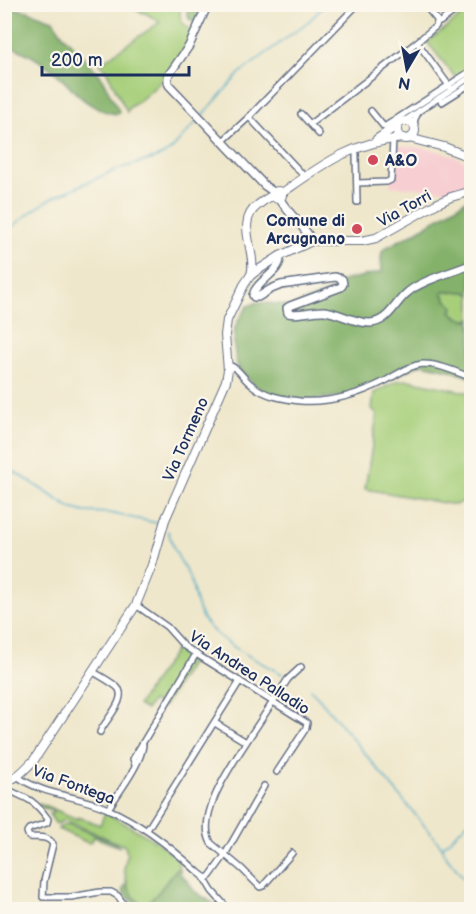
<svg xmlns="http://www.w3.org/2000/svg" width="476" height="914" font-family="'Balsamiq Sans',sans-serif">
<rect width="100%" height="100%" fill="#fbf7ec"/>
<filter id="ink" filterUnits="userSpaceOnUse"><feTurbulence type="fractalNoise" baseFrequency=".0167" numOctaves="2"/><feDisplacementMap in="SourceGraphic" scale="12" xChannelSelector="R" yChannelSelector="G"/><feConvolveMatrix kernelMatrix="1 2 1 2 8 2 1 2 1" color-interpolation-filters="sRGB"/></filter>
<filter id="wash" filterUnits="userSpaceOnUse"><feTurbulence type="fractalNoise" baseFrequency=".008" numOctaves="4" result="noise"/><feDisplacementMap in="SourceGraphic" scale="24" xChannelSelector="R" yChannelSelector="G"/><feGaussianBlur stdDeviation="1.35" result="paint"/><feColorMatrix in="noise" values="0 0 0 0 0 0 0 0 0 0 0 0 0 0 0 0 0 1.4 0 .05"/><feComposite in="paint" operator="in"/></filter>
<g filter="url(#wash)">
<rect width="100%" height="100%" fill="#efe7cb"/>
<path fill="#f7cfd3" d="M397 146 417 147 434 150 452 155 471 164V186L462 188 455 187 454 191 390 186Z"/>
<g fill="#a7cf7a" stroke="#617f6c" stroke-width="1.5">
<path d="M123 5H181C178 19 181 25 195 31 179 62 159 89 129 108L127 112 106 70 100 64 119 50 160 22 147 14Z"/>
<path d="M471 9V68L456 78 427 42Z"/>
<path d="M442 290C445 290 447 291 450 292 460 293 460 289 471 294V318L469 320C453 321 453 312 446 300 445 297 443 294 442 290Z"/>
<path d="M408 380 471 393V471L466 500 455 505 365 489 377 415 372 409 374 393 397 381Z"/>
<path d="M178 646 183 649 181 655 191 662 163 707 152 701 146 710 138 705Z"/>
<path d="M39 803 77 819 78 817 100 825 105 812 154 840 181 861 178 863 179 867 175 871 157 894 147 903H140L132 896 127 885 124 869 127 855 125 846 65 820 57 824 55 823 49 814H52L54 811 51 810 50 811 44 807 43 809 39 805Z"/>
<path d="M68 824 113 842 120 847 94 837 91 842 88 843 58 829 62 825Z"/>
</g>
<g fill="#85b26a" stroke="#507064" stroke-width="1.5">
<path d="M189 5H207L199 24 189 19 187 12Z"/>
<path d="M4 7 28 11 53 20 63 35 100 75 119 111 118 114C91 112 75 92 57 74 42 61 24 50 5 45Z"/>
<path d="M471 197V294C460 289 460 293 450 292 447 291 445 290 442 291 443 298 448 302 454 307L451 311C456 317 461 320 469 320L471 318V378L450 370 421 364 353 395 300 401 264 393 240 371 236 361 234 345 235 328 239 319 248 306 258 302 285 305 288 308 340 287 342 281 382 272 381 259 382 251 387 247 418 231Z"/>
<path d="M179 867 181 871 179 873 189 883 194 891 222 909H139L124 893 123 889 127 882C128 891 134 897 140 903H147L157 894 175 871Z"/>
</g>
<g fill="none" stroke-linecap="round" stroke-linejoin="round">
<g stroke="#49aac8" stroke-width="1.5">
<path d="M202 116 240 73 309 21 326 4"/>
<path d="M4 234 31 212 52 198 118 169 156 158 165 154 172 149 199 119"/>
<path d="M4 467 20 475 70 508 85 512 109 513 157 523"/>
<path d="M168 531C170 537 172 543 174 549 179 560 187 570 191 582 195 596 196 610 205 622 221 643 258 661 282 674"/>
<path d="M310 689 319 698 442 847 460 830 472 818"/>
<path d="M442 847 443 852 466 881 472 894"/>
</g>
</g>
</g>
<g filter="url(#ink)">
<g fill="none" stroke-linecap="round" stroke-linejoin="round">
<g stroke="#656f84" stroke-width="8">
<g id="minor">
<path d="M424 4 437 20V23"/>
<path d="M417 42 450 87"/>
<path d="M439 98 442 102 472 83"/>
<path d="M371 111 384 127 472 70"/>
<path d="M301 114 319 134"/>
<path d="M249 117 305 177"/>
<path d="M404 121 472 76"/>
<path d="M310 124 417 42 436 26 437 23 440 22 464 4"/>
<path d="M414 126 415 119 419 111"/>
<path d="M223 141 249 117 358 4"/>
<path d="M354 149 356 154 357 202"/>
<path d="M357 183 387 182 391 180 393 139"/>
<path d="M228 365C240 368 242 378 252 385 265 396 283 399 300 401 330 403 358 395 385 381 397 375 409 365 423 364 440 364 456 372 472 378"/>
<path d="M136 605 167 627 184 646 196 654 307 723 306 728 277 772"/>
<path d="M92 671C100 676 110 681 117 687 129 698 105 720 100 732"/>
<path d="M215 723 246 742"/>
<path d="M135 765 133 759 196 654"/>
<path d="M17 776C43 796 79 795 108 809 142 824 171 847 198 872L203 876 212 891 229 910"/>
<path d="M4 787C13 793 23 796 31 801 38 806 43 812 48 819L47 823 29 829 27 832 29 837C38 838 47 835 53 844L44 881 43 897H71L100 892H111L118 896 128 910"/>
<path d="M108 809C119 792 141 764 143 745"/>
<path d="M4 819 8 821"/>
<path d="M147 830 240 681"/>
<path d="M292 853 263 886 260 887 242 869 211 843C195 814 234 762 249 738 262 718 275 699 288 679L301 667"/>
<path d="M203 876 207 878 210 876 223 858 264 786"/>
</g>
</g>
<g stroke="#656f84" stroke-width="10">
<g id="tertiary">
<path d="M208 4 189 46 168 76V82L169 85 265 186 275 193"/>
<path d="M280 199C288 214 304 225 312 241"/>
<path d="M280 256C282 272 257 280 253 295L254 297H258L271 289 281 285 335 277 342 279 343 284 341 287 290 306 287 308 288 313C299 316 313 310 325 311 340 313 354 323 370 323 389 322 395 302 408 292 422 280 454 272 472 264"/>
</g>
</g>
<g stroke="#656f84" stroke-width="10">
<g id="secondary">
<circle cx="406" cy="130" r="9"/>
<path d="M409 138 444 147 472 158"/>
<path d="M377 139 398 125"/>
<circle cx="278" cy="195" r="4"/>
<path d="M282 193C322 165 352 142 403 138"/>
<path d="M251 275C258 252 234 223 258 205 263 201 268 197 274 195"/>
<path d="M4 782C17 779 25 769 34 760L136 605 152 565 165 520 226 381 228 370 225 335 227 320 244 285 250 276 255 272 280 256 312 241H362L376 238 436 204 451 197 472 191"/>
</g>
</g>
<use href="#minor" stroke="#fff" stroke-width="5"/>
<use href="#tertiary" stroke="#fff" stroke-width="7"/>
<use href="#secondary" stroke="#fff" stroke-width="8"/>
</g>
</g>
<g fill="#d1495b" stroke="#fbf7ec" stroke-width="2">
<circle cx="373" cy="160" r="6"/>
<circle cx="357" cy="229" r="6"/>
</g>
<g text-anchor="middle" stroke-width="4.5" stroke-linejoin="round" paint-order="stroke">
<g font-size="16" font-weight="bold" fill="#1b2f5e" stroke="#fbf7ec" text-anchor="start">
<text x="385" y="166">A&amp;O</text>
<text x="345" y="226" text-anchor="end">Comune di<tspan x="345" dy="18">Arcugnano</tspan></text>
</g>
<g font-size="16" fill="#1b2f5e" stroke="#fbf7ec">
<text transform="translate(404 208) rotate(-29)" y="6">Via Torri</text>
<text transform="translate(185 439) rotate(-66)" y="6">Via Tormeno</text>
<text transform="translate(250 672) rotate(33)" y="6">Via Andrea Palladio</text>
<text transform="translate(74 784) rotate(20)" y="6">Via Fontega</text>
</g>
</g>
<rect width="476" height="914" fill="none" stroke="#fbf7ec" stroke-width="24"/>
<g transform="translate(407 69) rotate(190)" stroke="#fbf7ec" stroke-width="4.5" paint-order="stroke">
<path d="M0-4.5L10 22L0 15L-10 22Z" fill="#1b2f5e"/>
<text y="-9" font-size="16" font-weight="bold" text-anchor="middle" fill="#1b2f5e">N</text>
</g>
<path d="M42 66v9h147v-9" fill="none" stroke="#1b2f5e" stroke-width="3"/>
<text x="51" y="66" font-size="18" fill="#1b2f5e" stroke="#fbf7ec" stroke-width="4.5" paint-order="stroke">200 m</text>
</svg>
